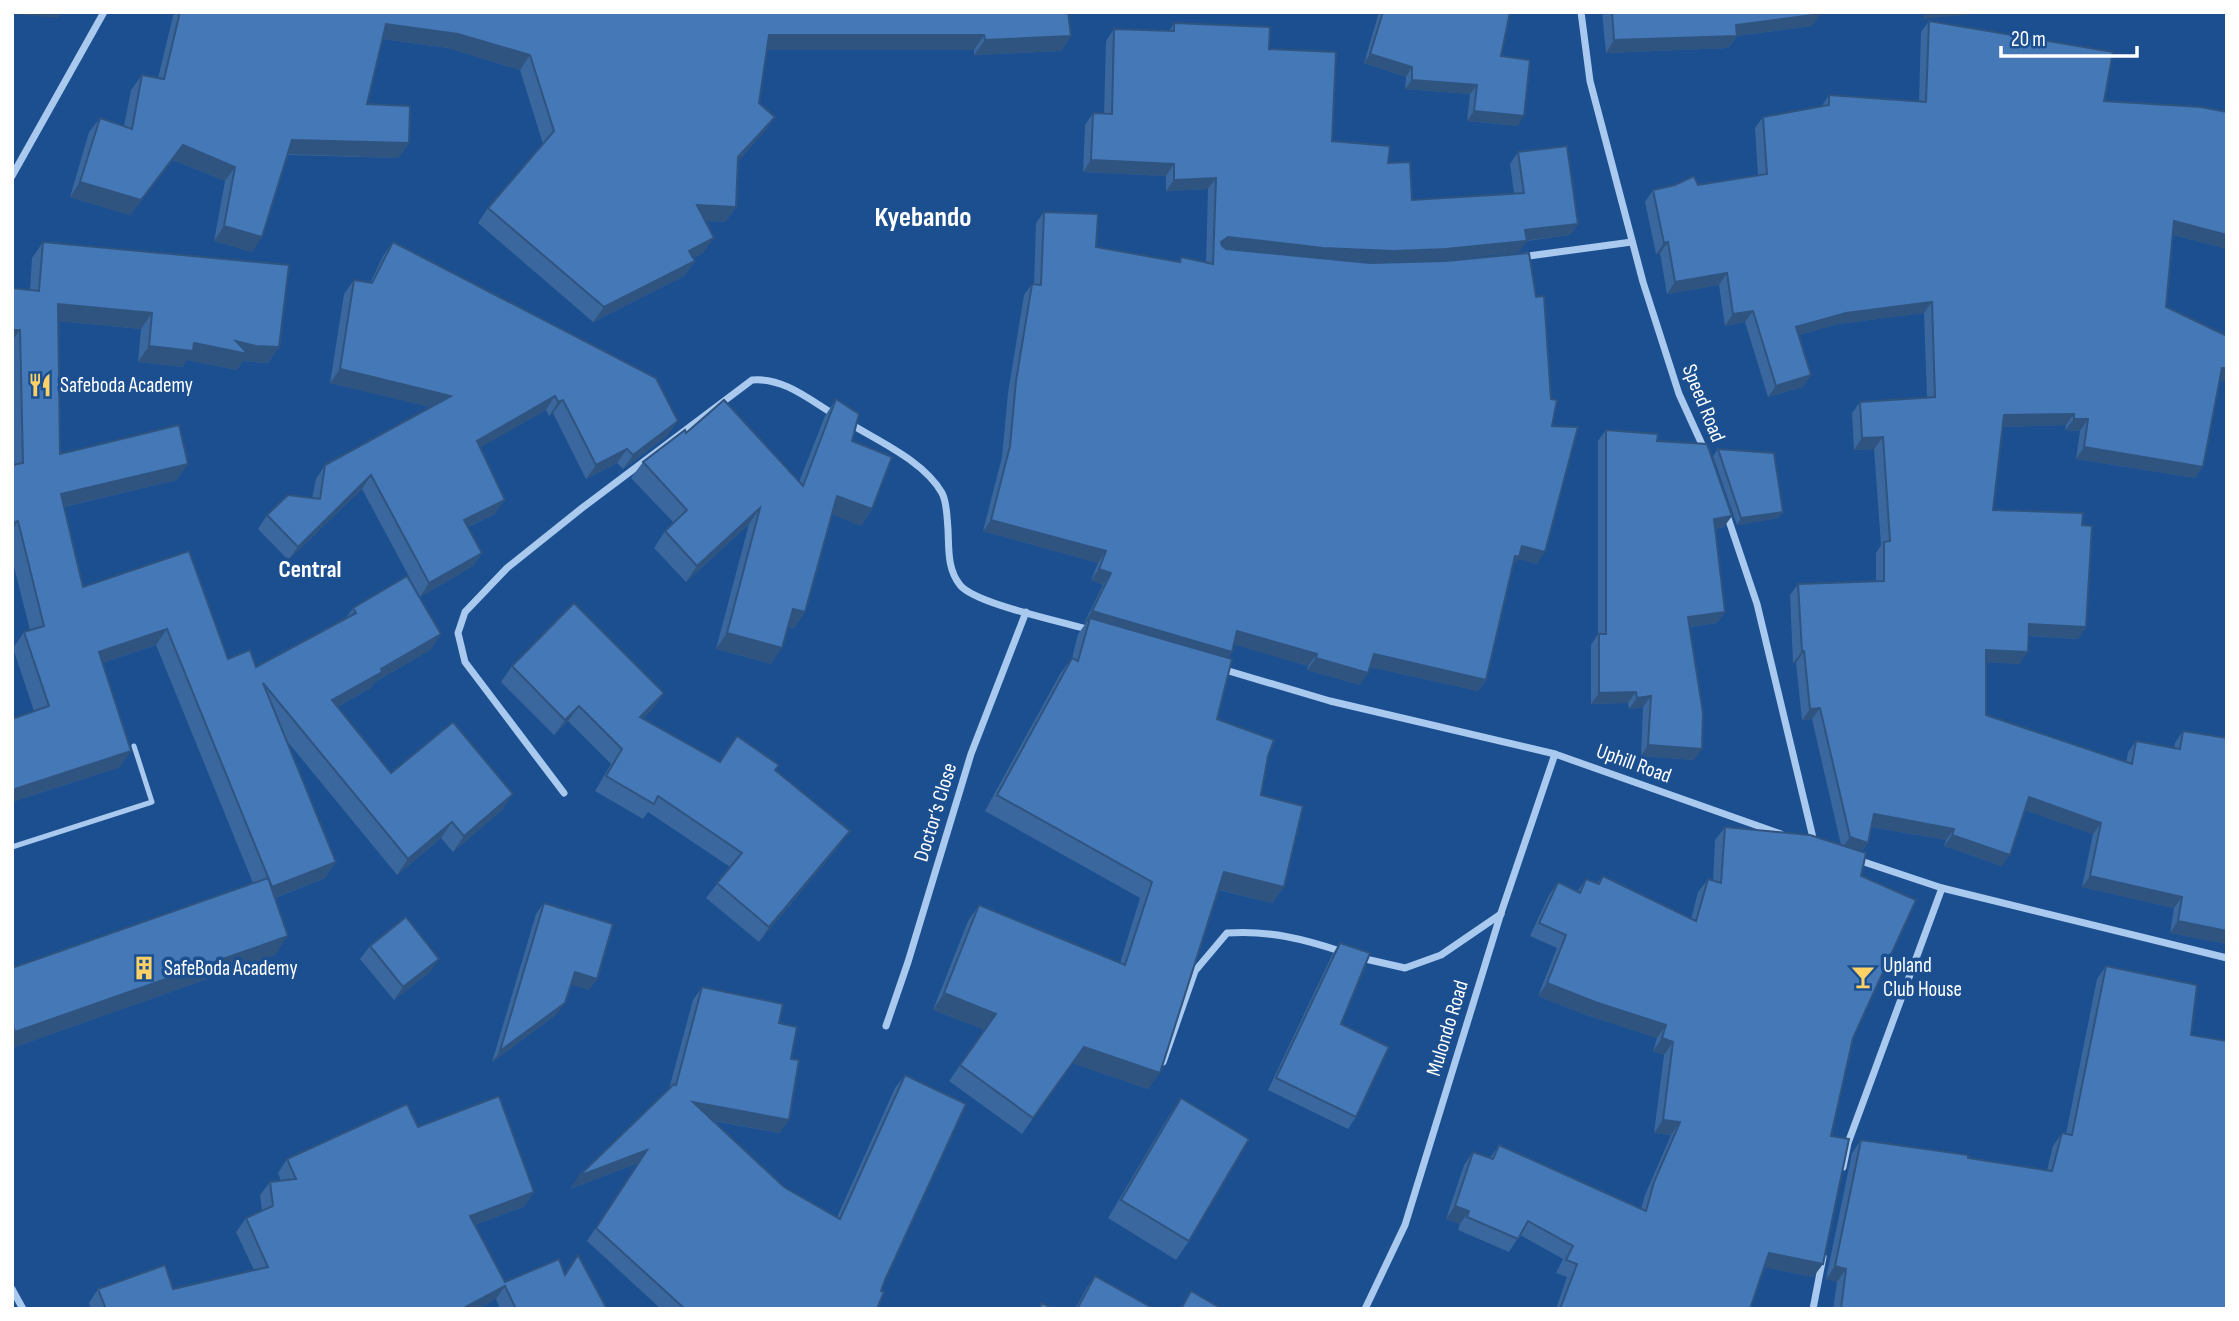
<svg xmlns="http://www.w3.org/2000/svg" width="2239" height="1321" font-family="'Sofia Sans Condensed',sans-serif">
<rect width="100%" height="100%" fill="#1b4f8f"/>
<g fill="none" stroke-linecap="round" stroke-linejoin="round">
<path stroke="#a9c9ee" stroke-width="5" d="M12 847 152 802 134 746"/>
<g stroke="#a9c9ee" stroke-width="7">
<path d="M1581 12 1590 81 1643 282 1679 394 1705 451"/>
<path d="M12 176 104 12"/>
<path d="M1521 257 1632 242"/>
<path d="M849 423C878 441 924 461 942 493 947 502 947 518 948 529 949 548 947 569 960 585 975 604 1064 622 1090 630"/>
<path d="M1726 512 1757 604 1814 842"/>
<path d="M1222 669 1330 701 1555 754 1781 834"/>
<path d="M564 793 465 662 458 633 465 612 507 568 582 508 752 380C783 377 810 400 835 415"/>
<path d="M1855 859 1942 888 2227 958"/>
<path d="M1361 958 1405 968 1441 955 1501 914"/>
<path d="M886 1026 908 962 971 754 1026 612"/>
<path d="M1163 1062 1195 971 1227 933C1268 930 1304 939 1343 952"/>
<path d="M1843 1167 1848 1143 1942 888"/>
<path d="M12 1289 23 1309"/>
<path d="M1365 1309 1405 1225 1501 913 1555 754"/>
<path d="M1813 1309 1823 1257"/>
</g>
</g>
<g fill="#3a679d" fill-rule="evenodd">
<path d="M174 12H1068L1071 36 1061 51 974 55V50H767L759 103 775 117 764 132 738 161 736 207 725 222 705 221 703 253 693 258 695 261 684 276 593 322 478 223 488 208 543 144 520 70 448 48 382 39 367 104 409 143 398 158 288 155 252 252 214 241 225 181 173 160 130 215 70 197 89 132 100 118 124 126 131 90 142 75 158 78Z"/>
<path d="M1379 12H1510L1501 56 1518 126 1467 121 1470 94 1405 89 1406 77 1364 63Z"/>
<path d="M1602 12H1831L1821 13 1812 26 1737 36 1728 48 1606 53Z"/>
<path d="M1929 21 2104 101 2227 112V249L2173 235 2166 307 2220 380 2195 478 2076 459 2080 431 2065 430 2066 425 2002 427 1993 510 2082 525 2086 627 2078 639 2029 636 2020 664 1986 662V715L2126 763 2128 752 2136 741 2174 748 2175 743 2183 731 2227 944 2170 933 2174 908 2082 887 2093 834 2025 810 2002 866 1944 846 1946 840 1871 827 1868 843 1861 852V876L1853 1038 1831 1136 1823 1264 1813 1277 1764 1267 1750 1309H1556L1567 1277 1556 1273 1563 1259 1520 1235 1509 1252 1458 1230 1460 1224 1446 1219 1464 1165 1473 1152 1490 1158 1499 1145 1641 1209 1645 1195 1671 1135 1654 1133 1664 1055 1653 1051 1657 1038 1586 1015 1538 996 1557 948 1530 936 1549 895 1558 882 1577 892 1586 879 1597 883 1603 876 1691 919 1698 892 1708 879 1713 881 1715 840 1725 827 1841 845 1812 719 1802 720 1796 663H1793L1790 595 1798 584 1876 581V553L1881 545 1874 449 1854 450 1852 413 1860 402 1927 398 1924 313 1838 324 1799 335 1803 387 1768 397 1745 322 1725 326 1719 285 1667 294 1660 253 1656 254 1645 202 1653 190 1758 176 1755 128 1763 117 1821 107 1829 95 1919 101 1921 32Z"/>
<path d="M1174 23 1269 49 1332 141 1388 163 1412 200 1514 193 1510 164 1518 152 1578 224 1570 235 1527 241 1519 252 1437 261 1387 262 1552 426 1537 564 1518 559 1512 566 1486 680 1478 691 1370 667 1360 685 1307 670 1308 666 1234 644 1228 658 1217 719 1268 756 1261 795 1284 887 1272 903 1219 890 1148 1089 1072 1063 1022 1134 949 1081 985 1030 933 1010 968 921 979 905 1120 963 1140 898 985 811 1060 674 1072 658 1078 634 1086 623H1084L1103 585 1091 580 1098 563 983 531 1002 457 1008 393 1024 295 1032 284H1034L1036 223 1044 212 1096 247 1178 262 1181 257 1206 262 1208 189 1166 191V176L1083 172 1085 125 1093 113 1104 114 1106 41 1114 29 1169 31ZM1347 261H1363L1386 262 1370 263Z"/>
<path d="M43 242 279 347 268 363 243 361 237 370 187 360 182 367 138 362 141 329 58 321 60 454 177 480 64 507 83 587 228 659 256 667 345 619 353 608 441 634 430 650 375 682 371 688 337 707 391 773 502 810 453 852 441 838 397 875 287 741 336 862 325 878 275 898V955L12 1048V968L253 883 156 645 102 663 120 767 12 802V719L34 711 13 648 24 632 30 630 12 559V288L30 290 32 258Z"/>
<path d="M393 242 668 435 623 469 617 463 586 479 553 413 549 416 546 410 480 447 495 514 468 527 482 553 473 566 420 597 362 489 288 560 258 529 267 515 312 498 316 479 325 465 431 407 330 383 344 294 354 280 370 283 383 256Z"/>
<path d="M836 399 852 441 872 509 861 526 832 514 805 612 794 628 788 627 771 664 716 649 749 524 686 582 654 548 665 531 674 523 631 478 643 462 686 433 799 482 825 416Z"/>
<path d="M1606 430 1657 441 1724 527 1715 529 1725 612 1717 623 1690 627 1694 760 1641 756 1643 707 1629 709 1628 703 1591 704V645L1598 634V441Z"/>
<path d="M1718 449 1783 512 1778 518 1737 525 1713 456Z"/>
<path d="M512 666 664 693 653 708 643 718 720 762 775 770 839 846 759 942 706 898 730 867 648 812 643 819 595 791 611 764 568 721 554 735 501 682Z"/>
<path d="M544 903 597 979 589 990 571 984 557 1014 492 1062 536 914Z"/>
<path d="M1340 943 1341 1024 1356 1117 1348 1129 1268 1090 1332 955Z"/>
<path d="M370 946 430 972 394 1000 360 959Z"/>
<path d="M2106 966 2191 1035 2227 1309H1833L1837 1282 1826 1279 1852 1153 1861 1140 2047 1170 2053 1146 2062 1133 2066 1134 2097 979Z"/>
<path d="M702 987 779 1023 780 1133 713 1121 784 1187 837 1217 895 1088 905 1075 885 1280 877 1309H661L587 1241 638 1163 570 1189 669 1089 693 1000Z"/>
<path d="M1181 1098 1189 1241 1176 1260 1108 1218 1168 1117Z"/>
<path d="M418 1127 525 1206 475 1225 505 1282 564 1275 607 1309H500L496 1299 478 1309H91L89 1303 98 1289H173L254 1270 236 1232 246 1218 262 1211 260 1195 270 1182 281 1181 278 1173 287 1159Z"/>
<path d="M1095 1276 1154 1309H1075L1086 1289Z"/>
</g>
<g fill="#305480">
<path d="M12 12H62L58 18 12 14Z"/>
<path d="M1926 12H1998L1922 19Z"/>
<path d="M1821 14 1812 26 1737 36 1728 48 1606 53 1614 40Z"/>
<path d="M386 24 458 34 530 55 520 70 448 48 376 38Z"/>
<path d="M769 35H984L974 50H759Z"/>
<path d="M1071 36 1061 51 974 55 985 40Z"/>
<path d="M1370 54 1412 67 1406 77 1364 63Z"/>
<path d="M1412 80 1477 85 1470 94 1405 89Z"/>
<path d="M1474 111 1524 116 1518 126 1467 121Z"/>
<path d="M775 117 764 132 728 172 738 157Z"/>
<path d="M292 140 409 143 398 158 282 154Z"/>
<path d="M183 145 235 167 225 181 173 160 130 215 70 197 80 182Z"/>
<path d="M1091 160 1174 164 1166 176 1083 172Z"/>
<path d="M1216 178 1208 189 1166 191 1174 180Z"/>
<path d="M697 205 736 207 725 222 686 220Z"/>
<path d="M2174 221 2227 235V249L2166 233Z"/>
<path d="M1578 224 1570 235 1523 241H1527L1519 252 1437 261 1386 262 1315 259 1220 249 1221 242 1228 237 1525 230Z"/>
<path d="M224 226 262 237 252 252 214 241Z"/>
<path d="M714 238 703 253 679 265 689 251Z"/>
<path d="M1668 242 1660 253 1656 254 1664 243Z"/>
<path d="M695 261 684 276 593 322 604 307Z"/>
<path d="M1727 273 1719 285 1667 294 1675 282Z"/>
<path d="M1932 302 1924 313 1838 324 1788 338 1796 327 1846 313Z"/>
<path d="M58 304 152 313 141 329 47 320Z"/>
<path d="M1753 311 1745 322 1725 326 1733 314Z"/>
<path d="M12 330H20L12 341Z"/>
<path d="M236 341 279 347 268 363 243 361 237 370 187 360 182 367 138 362 149 346Z"/>
<path d="M2222 368H2227V381L2214 380Z"/>
<path d="M340 369 451 396 442 410 330 383Z"/>
<path d="M1811 375 1803 387 1768 397 1776 386Z"/>
<path d="M555 396 546 410 467 455 477 441Z"/>
<path d="M563 400 553 413 549 416 558 402Z"/>
<path d="M2074 414 2066 425 1996 427 2004 415Z"/>
<path d="M2074 419H2088L2080 431 2065 430Z"/>
<path d="M678 421 668 435 623 469 633 455Z"/>
<path d="M1883 437 1874 449 1854 450 1862 438Z"/>
<path d="M2084 447 2203 467 2195 478 2076 459Z"/>
<path d="M627 449 617 463 586 479 596 465Z"/>
<path d="M188 464 177 480 50 510 61 494Z"/>
<path d="M371 475 362 489 288 560 298 547Z"/>
<path d="M837 496 872 509 861 526 826 512Z"/>
<path d="M505 500 495 514 454 533 464 520Z"/>
<path d="M760 508 749 524 686 582 697 566Z"/>
<path d="M1783 512 1778 518 1737 525 1741 518Z"/>
<path d="M1732 516 1724 527 1707 530 1714 519Z"/>
<path d="M991 520 1106 551 1098 563 983 531Z"/>
<path d="M18 521 12 530V523Z"/>
<path d="M1522 546 1545 552 1537 564 1518 559 1511 569 1507 568Z"/>
<path d="M482 553 473 566 420 597 429 583Z"/>
<path d="M1099 569 1111 573 1103 585 1091 580Z"/>
<path d="M793 609 805 612 794 628 781 625Z"/>
<path d="M1092 611 1232 652 1224 664 1090 618 1086 623H1084Z"/>
<path d="M1725 612 1717 623 1680 628 1688 617Z"/>
<path d="M2029 624 2086 627 2078 639 2021 635Z"/>
<path d="M167 629 156 645 87 668 99 652Z"/>
<path d="M1237 631 1317 654 1308 666 1229 643Z"/>
<path d="M727 633 782 648 771 664 716 649Z"/>
<path d="M441 634 430 650 375 682 371 688 320 716 332 700Z"/>
<path d="M1986 650 2028 652 2020 664 1978 662Z"/>
<path d="M1802 651H1804L1796 663H1793Z"/>
<path d="M1374 654 1486 680 1478 691 1365 666Z"/>
<path d="M1316 658 1368 673 1360 685 1307 670Z"/>
<path d="M1636 692 1628 703 1591 704 1599 693Z"/>
<path d="M664 693 653 708 630 732 640 717Z"/>
<path d="M1651 696 1643 707 1629 709 1637 698Z"/>
<path d="M579 706 568 721 554 735 565 720Z"/>
<path d="M1820 708 1812 719 1802 720 1810 709Z"/>
<path d="M1648 745 1702 749 1694 760 1641 756Z"/>
<path d="M131 751 120 767 12 802V790Z"/>
<path d="M513 794 502 810 453 852 464 836Z"/>
<path d="M2029 797 2101 823 2093 834 2021 809Z"/>
<path d="M1874 814 1954 829 1946 840 1865 826Z"/>
<path d="M452 822 441 838 397 875 408 859Z"/>
<path d="M850 831 839 846 759 942 769 927Z"/>
<path d="M1952 835 2010 855 2002 866 1944 846Z"/>
<path d="M1850 837 1868 843 1859 854 1842 848Z"/>
<path d="M336 862 325 878 261 903 272 887Z"/>
<path d="M1224 872 1284 887 1272 903 1213 888Z"/>
<path d="M2090 876 2182 897 2174 908 2082 887Z"/>
<path d="M2178 921 2227 931V944L2170 933Z"/>
<path d="M288 936 275 955 12 1048V1036L15 1032Z"/>
<path d="M439 959 430 972 394 1000 403 987Z"/>
<path d="M575 972 597 979 589 990 567 983Z"/>
<path d="M1547 983 1666 1025 1657 1038 1586 1015 1538 996Z"/>
<path d="M944 993 996 1014 985 1030 933 1010Z"/>
<path d="M565 1003 557 1014 492 1062 500 1051Z"/>
<path d="M1662 1038 1673 1042 1664 1055 1653 1051Z"/>
<path d="M1084 1047 1160 1073 1148 1089 1072 1063 1022 1134Z"/>
<path d="M693 1102 789 1120 780 1133 684 1115Z"/>
<path d="M1663 1120 1680 1122 1671 1135 1654 1133Z"/>
<path d="M647 1150 638 1163 570 1189 579 1176Z"/>
<path d="M534 1192 525 1206 461 1230 470 1216Z"/>
<path d="M1455 1206 1469 1211 1460 1224 1446 1219Z"/>
<path d="M1769 1253 1823 1264 1813 1277 1759 1266Z"/>
<path d="M1835 1266 1846 1269 1837 1282 1826 1279Z"/>
<path d="M505 1286 496 1299 478 1309H462Z"/>
</g>
<g fill="#4478b7" stroke="#305480" stroke-width="2">
<path d="M180 12H1068L1071 36 985 40 984 35H769L759 103 775 117 738 157 736 207 697 205 714 238 689 251 695 261 604 307 488 208 554 131 530 55 458 34 386 24 367 104 410 106 409 143 292 140 262 237 224 226 235 167 183 145 141 200 80 182 100 118 132 129 142 75 164 79Z"/>
<path d="M1383 12H1510L1501 56 1530 60 1524 116 1474 111 1477 85 1412 80V67L1370 54Z"/>
<path d="M1612 12H1820L1821 14 1736 25 1737 36 1614 40Z"/>
<path d="M1929 21 2113 52 2104 101 2201 107 2227 112V235L2174 221 2166 307 2227 336V368H2222L2203 467 2084 447 2088 419H2074V414L2004 415 1993 510 2083 513 2082 525 2092 526 2086 627 2029 624 2028 652 1986 650V715L2132 764 2136 741 2180 749 2183 731 2227 738V931L2178 921 2182 897 2090 876 2101 823 2029 797 2010 855 1952 835 1954 829 1874 814 1868 843 1850 837 1820 708 1810 709 1804 651H1802L1798 584 1884 581V542L1890 541 1883 437 1862 438 1860 402 1935 397 1932 302 1846 313 1796 327 1811 375 1776 386 1753 311 1733 314 1727 273 1675 282 1668 242 1664 243 1653 190 1675 185 1694 176 1698 185 1767 174 1763 117 1829 105V95L1926 102Z"/>
<path d="M1174 23 1270 27 1269 49 1336 52 1332 141 1390 146 1388 163 1410 162 1412 200 1524 193 1518 152 1567 146 1578 224 1525 230 1527 241 1446 249 1394 251 1323 248 1228 237 1221 242 1222 246 1226 249 1370 263 1446 261 1529 253 1536 297 1544 296 1551 399 1557 400 1552 426 1578 427 1545 552 1522 546 1519 557 1515 556 1486 680 1374 654 1368 673 1316 658 1317 654 1237 631 1232 652 1092 611 1111 573 1099 569 1106 551 991 520 1010 446 1016 381 1032 284 1041 285 1044 212 1098 214 1096 247 1180 262 1181 257 1213 264 1216 178 1174 180V164L1091 160 1093 113 1112 114 1114 29 1174 31Z"/>
<path d="M43 242 289 265 279 347 256 346 236 341 248 354 194 343 193 351 149 346 152 313 58 304 60 454 179 425 188 464 61 494 83 587 189 551 228 659 250 650 256 667 356 613 353 608 407 576 441 634 381 669 382 672 332 700 391 773 453 722 513 794 464 836 452 822 408 859 263 683 336 862 272 887 167 629 99 652 131 751 12 790V719L49 706 24 632 44 626 18 521 12 523V465L23 463 20 330H12V288L39 291Z"/>
<path d="M393 242 656 378 678 421 633 455 627 449 596 465 563 400 558 402 555 396 477 441 505 500 464 520 482 553 429 583 371 475 298 547 267 515 288 495 320 499 325 465 451 396 340 369 354 280 372 283Z"/>
<path d="M836 399 859 414 852 441 892 457 872 509 837 496 805 612 793 609 782 648 727 633 760 508 697 566 665 531 687 510 643 462 685 430 686 433 724 400 803 486Z"/>
<path d="M1606 430 1658 434 1657 441 1707 444 1732 516 1714 519 1725 612 1688 617 1703 713 1702 749 1648 745 1651 696 1637 698 1636 692 1599 693V634H1606Z"/>
<path d="M1718 449 1774 453 1783 512 1741 518Z"/>
<path d="M574 603 664 693 640 717 720 762 737 736 779 765 775 770 850 831 769 927 717 883 742 853 658 796 654 804 606 776 622 749 579 706 565 720 512 666Z"/>
<path d="M1090 618 1232 659 1217 719 1274 740 1268 756 1261 795 1303 806 1284 887 1224 872 1160 1073 1084 1047 1033 1118 960 1065 996 1014 944 993 979 905 1125 965 1152 882 997 795 1072 658 1078 661Z"/>
<path d="M1725 827 1810 835 1866 853 1861 876 1916 900 1853 1038 1831 1136 1849 1139 1823 1264 1769 1253 1750 1309H1560L1577 1264 1566 1260 1573 1246 1528 1221 1518 1239 1467 1217 1469 1211 1455 1206 1473 1152 1493 1159 1499 1145 1646 1211 1654 1182 1680 1122 1663 1120 1673 1042 1662 1038 1666 1025 1595 1002 1547 983 1566 935 1539 923 1558 882 1580 893 1586 879 1599 884 1603 876 1696 921 1708 879 1721 883Z"/>
<path d="M268 878 288 936 15 1032 12 1024V968Z"/>
<path d="M544 903 613 924 597 979 575 972 565 1003 500 1051Z"/>
<path d="M406 917 439 959 403 987 370 946Z"/>
<path d="M1340 943 1370 953 1341 1024 1389 1047 1356 1117 1276 1078Z"/>
<path d="M2106 966 2197 985 2191 1035 2227 1041V1309H1841L1846 1269 1835 1266 1861 1140 1968 1155V1158L2052 1171 2062 1133 2072 1135Z"/>
<path d="M702 987 783 1004 779 1023 797 1027 791 1059 799 1060 789 1120 693 1102 784 1187 840 1219 905 1075 966 1104 885 1280 881 1291 884 1292 877 1309H685L596 1228 647 1150 579 1176 674 1084 676 1085Z"/>
<path d="M499 1096 534 1192 470 1216 505 1282 559 1259 565 1275 578 1255 607 1309H516L505 1286 462 1309H106L98 1289 165 1265 173 1289 268 1267 246 1218 273 1206 270 1182 296 1179 287 1159 407 1104 418 1127Z"/>
<path d="M1181 1098 1249 1139 1189 1241 1121 1200Z"/>
<path d="M1095 1276 1154 1309H1077Z"/>
<path d="M1191 1291 1222 1309H1181Z"/>
<path d="M1042 1303 1053 1309H1039Z"/>
</g>
<defs>
<g id="restaurant-bare" transform="scale(1.89)"><path d="M-5-6h1v4h1v-4h1v4h1v-4h1v5L-1.5 .5V6h-2V.5L-5-1ZM5-6V6H3V1.5H1.5Q1.5-4 5-6Z" fill="#ffd166" stroke="#1b4f8f" stroke-width="2.5" paint-order="stroke"/></g>
<g id="building-bare" transform="scale(1.89)"><path d="M-4-6H4V6H1V3H-1V6H-4ZM-2.5-4.3h1.7v1.8h-1.7ZM.8-4.3h1.7v1.8H.8ZM-2.5-1h1.7V.8h-1.7ZM.8-1h1.7V.8H.8Z" fill="#ffd166" stroke="#1b4f8f" stroke-width="2.5" paint-order="stroke"/></g>
<g id="bar-bare" transform="scale(1.89)"><path d="M-6-5H6L.8 .8V4.5H3.5V6h-7V4.5H-.8V.8Z" fill="#ffd166" stroke="#1b4f8f" stroke-width="2.5" paint-order="stroke"/></g>
</defs>
<g fill-rule="evenodd">
<use href="#restaurant-bare" x="40" y="385"/>
<use href="#building-bare" x="144" y="968"/>
<use href="#bar-bare" x="1863" y="977"/>
</g>
<g text-anchor="middle" stroke-width="7" stroke-linejoin="round" paint-order="stroke">
<g font-size="21" fill="#fff" stroke="#1b4f8f" text-anchor="start">
<text x="60" y="392">Safeboda Academy</text>
<text x="1883" y="972">Upland<tspan x="1883" dy="24">Club House</tspan></text>
<text x="164" y="975">SafeBoda Academy</text>
</g>
<g font-size="21" fill="#fff" stroke="#1b4f8f">
<text transform="translate(1704 403) rotate(68)" y="7">Speed Road</text>
<text transform="translate(1634 763) rotate(20)" y="7">Uphill Road</text>
<text transform="translate(935 812) rotate(-73)" y="7">Doctor’s Close</text>
<text transform="translate(1447 1028) rotate(-73)" y="7">Mulondo Road</text>
</g>
<g font-size="24" font-weight="bold" fill="#fff" stroke="#1b4f8f">
<text x="310" y="577">Central</text>
</g>
<g font-size="28" font-weight="bold" fill="#fff" stroke="#1b4f8f">
<text x="923" y="226">Kyebando</text>
</g>
</g>
<rect width="2239" height="1321" fill="none" stroke="#ffffff" stroke-width="28"/>
<path d="M2001 46v10h136v-10" fill="none" stroke="#ffffff" stroke-width="3.5"/>
<text x="2011" y="46" font-size="21" fill="#ffffff" stroke="#1b4f8f" stroke-width="5" paint-order="stroke">20 m</text>
</svg>
